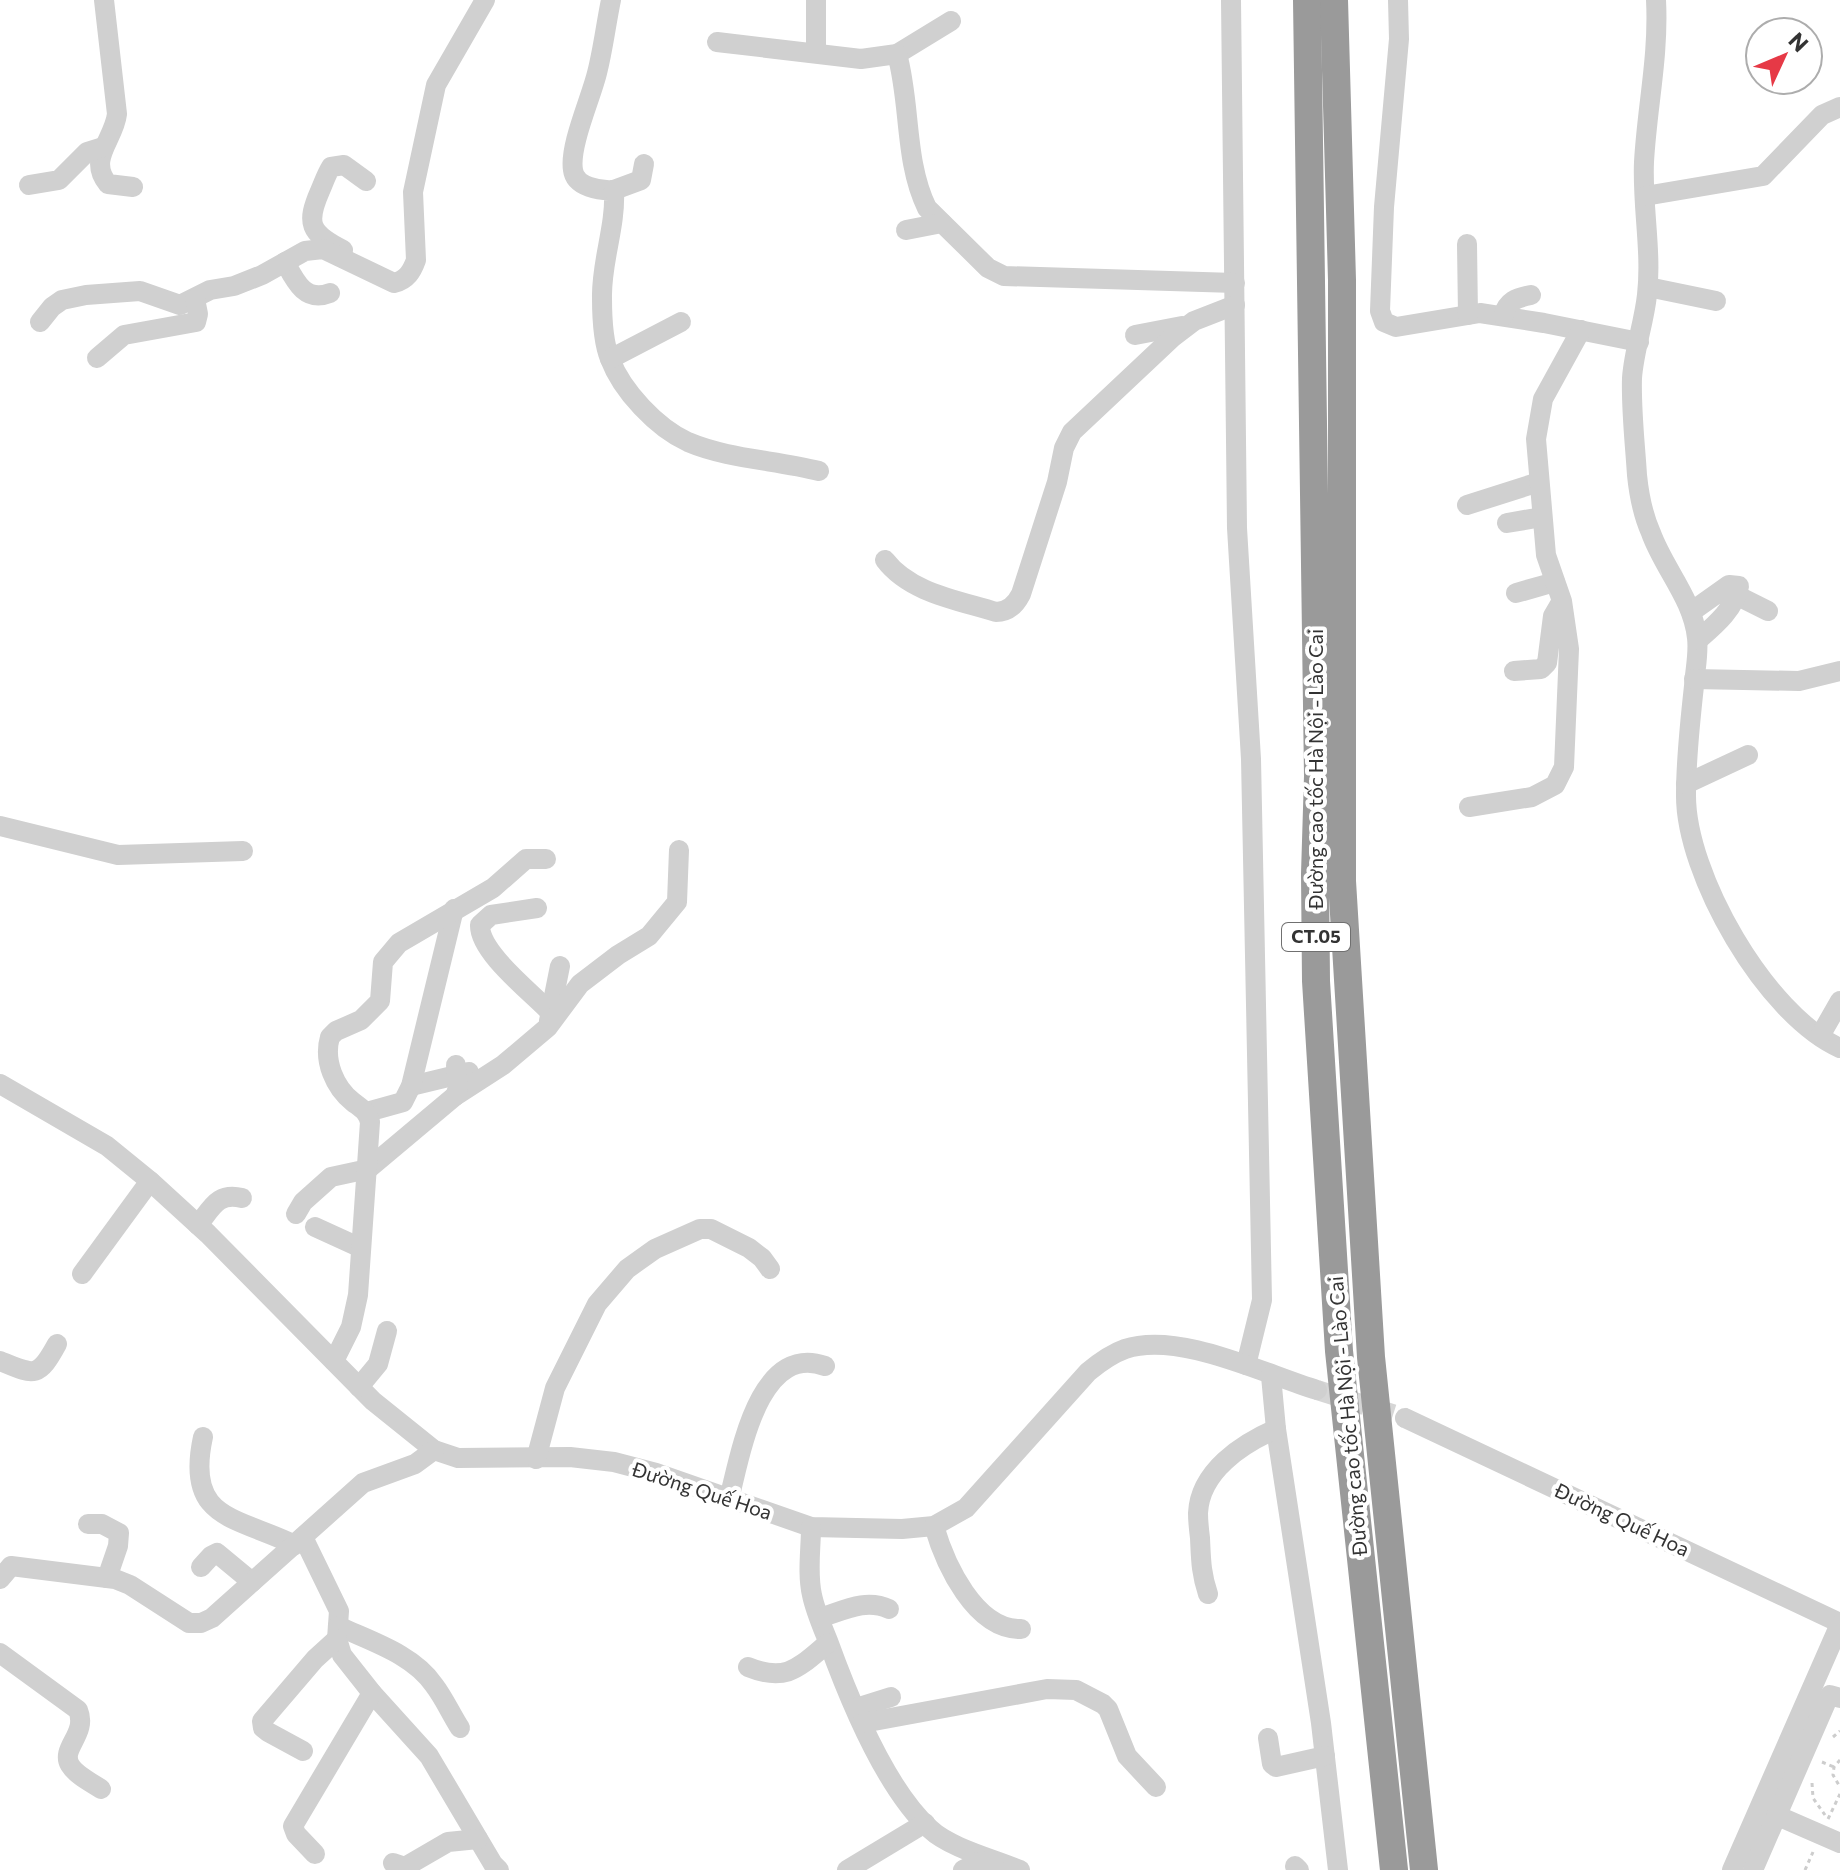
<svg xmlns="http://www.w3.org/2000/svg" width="1840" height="1870" font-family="Commissioner,sans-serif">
<rect width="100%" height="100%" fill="#fff"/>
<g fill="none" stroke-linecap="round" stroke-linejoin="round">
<path stroke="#d6d6d6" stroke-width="20" stroke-dasharray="20 10" stroke-linecap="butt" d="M1317 1390 1405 1418"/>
<g stroke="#cdcdcd" stroke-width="3" stroke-dasharray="4 4" stroke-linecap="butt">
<path d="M1833 1737 1840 1731"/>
<path d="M1840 1760 1834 1767 1833 1775 1840 1787"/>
<path d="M1822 1762 1834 1767"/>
<path d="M1812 1783 1813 1798 1825 1815"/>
<path d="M1828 1819 1840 1794"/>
<path d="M1805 1870 1813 1852"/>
</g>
<g stroke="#d0d0d0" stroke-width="20">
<path d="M104 0 117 114C114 140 87 159 108 184L133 187"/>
<path d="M611 0C606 24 603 50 597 73 591 98 569 146 573 170 575 187 600 191 614 190 616 227 601 262 602 298 602 316 603 342 610 359 622 391 657 428 688 442 728 459 776 460 819 471"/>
<path d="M1231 0 1237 528 1251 759 1262 1300 1246 1365"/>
<path d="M1398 0 1399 39 1384 207 1380 311 1384 322 1396 327 1480 313 1544 323 1639 342"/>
<path d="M1656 0C1659 56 1647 107 1644 162 1642 206 1652 251 1647 295 1644 323 1634 350 1632 378 1631 410 1635 443 1637 475 1639 495 1643 515 1651 533 1664 569 1693 599 1697 638 1699 653 1695 670 1694 686 1690 722 1686 758 1686 794 1685 874 1766 1015 1840 1048"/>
<path d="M717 42 861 59 897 54 951 21"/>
<path d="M816 53V0"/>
<path d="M897 54C911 104 904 161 927 208L988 268 1004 276 1235 283"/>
<path d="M29 185 59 180 87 152 103 147"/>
<path d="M614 190 641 180 644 164"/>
<path d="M1645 196 1763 176 1822 115 1840 107"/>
<path d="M906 230 942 223"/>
<path d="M1467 244 1468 315"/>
<path d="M343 250C309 233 306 223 320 191 324 182 326 175 331 167L344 165 366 181"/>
<path d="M285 262C295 281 305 303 330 293"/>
<path d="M1648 287 1716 301"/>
<path d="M1503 316C1507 301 1516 298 1531 295"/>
<path d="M40 322 52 307 62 300 86 295 140 291 180 305 210 290 234 286 262 275 305 251 323 249 394 283C407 280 412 271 416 260L413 192 436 85 485 0"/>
<path d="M1135 335 1182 326"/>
<path d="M97 358 124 335 196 322 198 314 195 299"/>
<path d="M610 359 681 322"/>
<path d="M1467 505 1539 482"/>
<path d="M1507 523 1542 517"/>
<path d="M885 560C910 593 958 600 996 612 1008 612 1016 604 1021 594L1057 482 1064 448 1072 432 1173 337 1194 321 1235 305"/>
<path d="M1516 593 1555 582"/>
<path d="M1736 595 1768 611"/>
<path d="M1691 612 1729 585 1739 586C1735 609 1714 626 1698 640"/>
<path d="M1514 671 1541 669 1547 663 1553 616 1560 604"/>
<path d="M1694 679 1799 681 1840 671"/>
<path d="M1686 784 1748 755"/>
<path d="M1469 807 1532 797 1555 785 1564 767 1569 649 1562 601 1546 555 1536 439 1543 399 1581 330"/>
<path d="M0 826 118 855 243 851"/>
<path d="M537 908 491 915 480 925C479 952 531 992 550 1012"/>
<path d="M549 1021 560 966"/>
<path d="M1820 1036 1840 1001"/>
<path d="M0 1084 107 1146 150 1181 208 1234 373 1401 434 1450 458 1458 570 1457 614 1462 656 1473 811 1527 902 1529 934 1526 966 1508 1088 1372C1100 1362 1111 1354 1125 1349 1179 1331 1264 1374 1317 1390"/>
<path d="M411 1086 469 1072"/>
<path d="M455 1096 503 1065 548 1027 580 984 618 955 649 936 677 902 679 850"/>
<path d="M367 1112 403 1102 411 1086 454 909"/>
<path d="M296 1214 303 1202 331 1177 368 1169 455 1096 458 1088 456 1065"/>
<path d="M198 1225C212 1208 217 1192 242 1198"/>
<path d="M315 1227 361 1248"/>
<path d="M82 1274 150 1181"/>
<path d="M0 1361C34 1375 38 1379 57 1344"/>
<path d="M334 1361 351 1327 358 1295 370 1122C367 1111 362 1109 353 1102 335 1088 323 1061 330 1037L336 1031 361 1020 380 1001 383 962 399 943 493 888 526 859H546"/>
<path d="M1271 1376 1276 1429 1321 1723 1338 1870"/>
<path d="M359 1387 378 1364 387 1331"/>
<path d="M1405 1418 1840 1623"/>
<path d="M203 1437C185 1520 235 1516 295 1545"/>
<path d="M536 1459 555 1388 597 1304 627 1269 655 1249 700 1229H711L749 1248 762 1258 770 1269"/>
<path d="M729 1499C740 1457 758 1342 825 1366"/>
<path d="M88 1524H102L119 1533 118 1546 107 1578"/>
<path d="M934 1526C945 1564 975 1630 1021 1629"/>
<path d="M811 1527C811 1549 807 1573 812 1595 815 1610 822 1626 828 1641 849 1699 885 1788 930 1829 950 1848 994 1859 1020 1870"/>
<path d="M303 1537 339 1611 337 1639 342 1655 372 1693 429 1756 493 1864 499 1870"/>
<path d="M201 1567 211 1556 217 1553 252 1582"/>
<path d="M0 1579 11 1566 115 1579 130 1585 189 1623H201L212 1618 363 1483 415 1464 434 1450"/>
<path d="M1208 1594C1201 1573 1201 1560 1200 1538 1199 1530 1198 1521 1198 1513 1200 1471 1242 1444 1276 1429"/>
<path d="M820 1618C843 1611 865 1598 889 1609"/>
<path d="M338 1626C370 1641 413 1654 434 1685 444 1698 451 1714 460 1728"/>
<path d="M0 1653 78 1710C88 1734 60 1748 70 1765 76 1775 92 1783 101 1789"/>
<path d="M748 1667C787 1683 799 1667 828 1643"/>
<path d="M856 1708 891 1697"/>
<path d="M863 1723 1047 1689 1076 1690 1103 1704 1108 1709 1127 1756 1156 1787"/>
<path d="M1268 1738 1272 1764 1276 1767 1325 1756"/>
<path d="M303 1751 268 1732 263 1728 262 1721 315 1659 337 1639"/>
<path d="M1778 1816 1840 1843"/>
<path d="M315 1854 296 1834 293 1826 372 1693"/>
<path d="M393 1863 405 1867 448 1842 478 1839"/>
<path d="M1295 1866 1299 1870"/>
<path d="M847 1870 925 1823"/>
<path d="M963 1870 979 1862 994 1861"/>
<path d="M1732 1870 1840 1624"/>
<path d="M1753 1870 1828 1698 1830 1695 1840 1698"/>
</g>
<g stroke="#9a9a9a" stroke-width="28">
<path d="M1307 0 1318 776 1315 874 1316 981 1339 1351 1394 1870"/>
<path d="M1334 0 1342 280V881L1371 1357 1424 1870"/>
</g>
</g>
<g text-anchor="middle" stroke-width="8" stroke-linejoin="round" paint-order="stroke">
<rect fill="#fff" stroke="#707070" stroke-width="2" x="1282" y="923" width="68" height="28" rx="6"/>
<g font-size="18" font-weight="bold" fill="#333">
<text x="1316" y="943">CT.05</text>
</g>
<g font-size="20" fill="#333" stroke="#fff">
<text transform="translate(1316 769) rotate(-90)" y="7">Đường cao tốc Hà Nội - Lào Cai</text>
<text transform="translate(1348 1416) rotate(-95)" y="7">Đường cao tốc Hà Nội - Lào Cai</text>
<text transform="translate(702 1491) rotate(18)" y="7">Đường Quế Hoa</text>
<text transform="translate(1622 1520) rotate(25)" y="7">Đường Quế Hoa</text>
</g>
</g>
<g transform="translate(1784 56) rotate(46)"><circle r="38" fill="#ffffff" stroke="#adadad" stroke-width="2"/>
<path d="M0-6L14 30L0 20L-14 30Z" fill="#e63946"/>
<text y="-12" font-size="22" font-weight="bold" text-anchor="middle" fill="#333333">N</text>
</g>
</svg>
